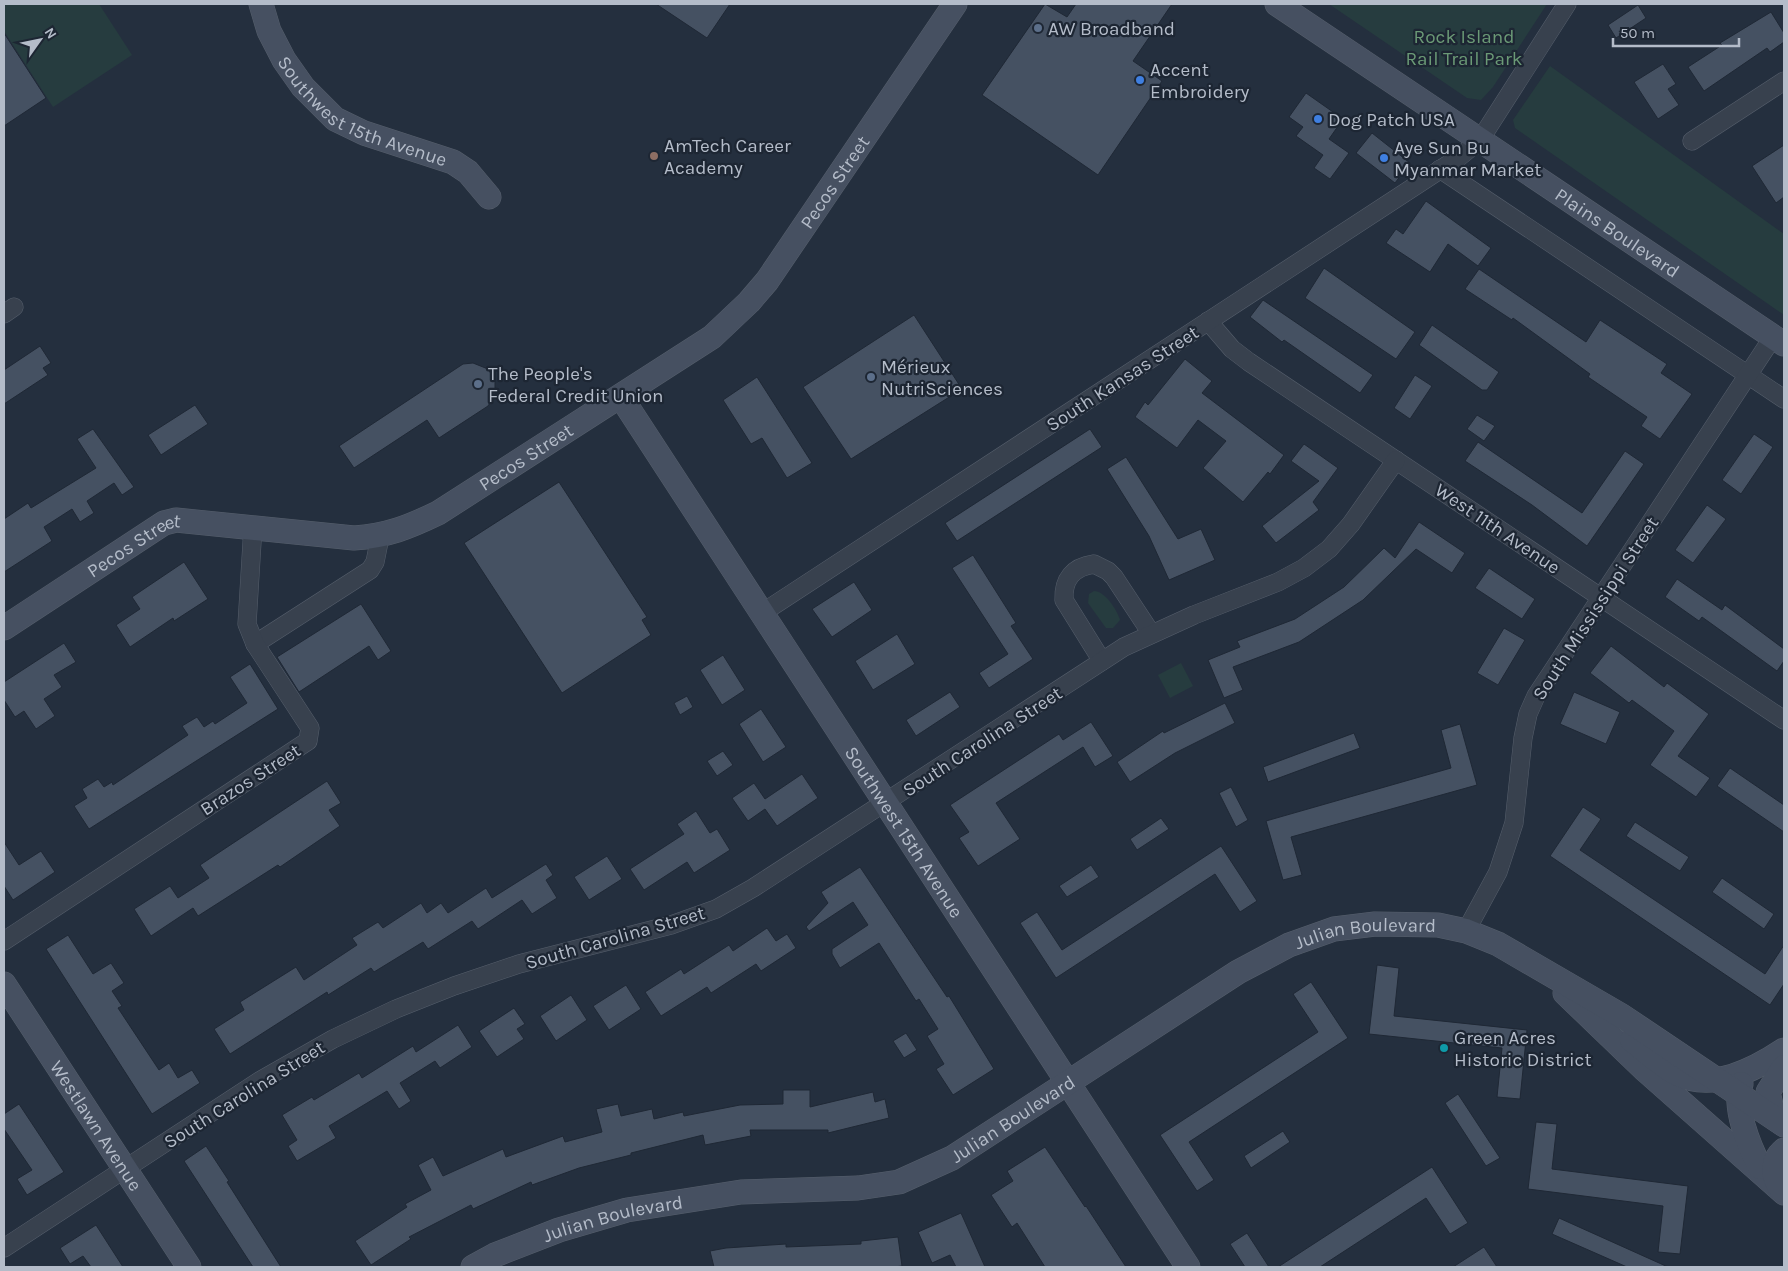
<svg xmlns="http://www.w3.org/2000/svg" width="1788" height="1271" font-family="Karla,sans-serif">
<rect width="100%" height="100%" fill="#242f3e"/>
<g fill="#263c3f">
<path d="M4 4H99L132 55 53 107 4 31Z"/>
<path d="M1329 4H1547L1493 87 1481 100 1467 98Z"/>
<path d="M1550 66 1784 234V315L1515 128 1513 120Z"/>
<path d="M1094 591C1105 591 1117 610 1120 620L1113 628H1106L1088 603 1089 594Z"/>
<path d="M1181 663 1193 686 1170 698 1158 675Z"/>
</g>
<g fill="#455162" stroke="#1f2835">
<path d="M656 4H730L707 38Z"/>
<path d="M1045 4 1067 17 1076 4H1172L1133 61 1162 81 1098 175 982 95Z"/>
<path d="M1638 5 1646 18 1616 38 1608 25Z"/>
<path d="M1771 12 1784 33V42L1770 52 1767 48 1704 91 1688 67 1722 45 1720 43Z"/>
<path d="M4 33 46 98 4 126Z"/>
<path d="M1663 64 1676 84 1668 89 1679 105 1658 119 1634 82Z"/>
<path d="M1306 93 1343 119 1329 139 1349 153 1330 179 1314 168 1323 155 1296 136 1303 127 1289 117Z"/>
<path d="M1372 133 1410 163 1395 183 1356 153Z"/>
<path d="M1784 145V197L1776 203 1752 166Z"/>
<path d="M1426 201 1491 248 1478 266 1448 244 1430 272 1386 243 1396 229 1403 234Z"/>
<path d="M1324 268 1415 332 1396 359 1305 298Z"/>
<path d="M1479 269 1586 342 1600 320 1667 364 1661 373 1692 394 1660 439 1641 426 1647 417 1588 377 1590 374 1513 318 1512 320 1465 289Z"/>
<path d="M1263 300 1373 375 1360 393 1284 340 1282 342 1250 317Z"/>
<path d="M914 315 962 389 851 459 803 387Z"/>
<path d="M1432 325 1499 372 1487 390H1482L1419 345Z"/>
<path d="M40 346 51 363 43 368 48 375 4 404V370Z"/>
<path d="M1185 359 1212 381 1202 393 1284 455 1270 474 1268 472 1243 502 1203 468 1226 441 1198 420 1177 448 1135 417 1145 402 1148 405Z"/>
<path d="M473 363 488 369 495 380V395L488 406 439 438 427 420 354 468 339 446 463 364Z"/>
<path d="M1415 375 1432 386 1410 419 1394 408Z"/>
<path d="M757 377 812 463 787 478 762 438 751 444 723 400Z"/>
<path d="M195 405 208 424 161 455 148 435Z"/>
<path d="M1477 415 1495 426 1484 441 1467 429Z"/>
<path d="M93 429 134 487 122 495 114 483 87 501 94 513 80 522 72 509 44 527 52 541 4 572V519L28 503 31 508 96 468 77 439Z"/>
<path d="M1090 429 1102 447 957 541 945 523Z"/>
<path d="M1754 434 1773 447 1741 494 1722 480Z"/>
<path d="M1478 442 1582 513 1625 451 1644 464 1587 546 1532 505 1465 461Z"/>
<path d="M1304 444 1338 468 1313 502 1319 510 1276 543 1262 526 1319 481 1291 461Z"/>
<path d="M1126 457 1178 539 1201 529 1215 560 1169 580 1149 536 1107 469Z"/>
<path d="M559 482 647 617 642 620 651 635 562 693 464 543Z"/>
<path d="M1707 505 1726 519 1693 563 1675 550Z"/>
<path d="M1419 522 1465 553 1452 573 1416 549 1363 600 1299 642 1233 667 1243 690 1224 698 1208 660 1240 647 1237 641 1295 619 1344 587 1384 548 1395 558Z"/>
<path d="M973 555 1016 623 1011 626 1033 659 989 688 979 673 1008 654 952 568Z"/>
<path d="M184 562 208 599 174 621 173 618 130 647 116 625 140 609 132 597Z"/>
<path d="M1489 568 1535 599 1522 619 1475 588Z"/>
<path d="M1677 579 1722 610 1725 605 1784 649V661L1777 671 1702 617 1699 621 1665 597Z"/>
<path d="M854 582 872 610 832 637 812 609Z"/>
<path d="M361 604 391 651 378 660 369 646 299 692 277 657Z"/>
<path d="M1504 628 1525 640 1498 685 1477 673Z"/>
<path d="M897 634 915 664 873 690 855 661Z"/>
<path d="M64 643 76 662 54 675 62 687 44 699 55 716 36 729 24 711 15 717 4 700V682Z"/>
<path d="M1611 646 1664 687 1667 683 1709 714 1678 756 1710 778 1696 797 1650 765 1674 731 1632 700 1629 703 1590 673Z"/>
<path d="M723 655 745 690 722 705 700 670Z"/>
<path d="M250 664 278 709 89 829 74 806 87 798 82 789 98 779 104 787 112 782 113 785 188 735 182 726 197 717 204 727 213 721 215 724 247 703 230 677Z"/>
<path d="M950 692 960 707 916 736 906 720Z"/>
<path d="M1574 692 1620 712 1606 744 1560 724Z"/>
<path d="M687 696 693 707 680 715 674 703Z"/>
<path d="M1225 703 1235 723 1175 753 1130 782 1117 762 1163 731 1164 733Z"/>
<path d="M761 709 786 747 763 762 739 724Z"/>
<path d="M1091 722 1113 756 1095 767 1083 747 996 803 1020 839 978 866 959 838 969 832 950 805 1059 734 1063 740Z"/>
<path d="M1460 724 1477 785 1291 837 1302 875 1283 880 1266 821 1451 768 1441 730Z"/>
<path d="M1354 733 1360 748 1268 782 1263 767Z"/>
<path d="M723 751 733 765 717 776 707 761Z"/>
<path d="M1730 768 1784 805V832L1717 786Z"/>
<path d="M802 774 818 798 777 826 765 809 748 821 732 798 754 783 765 799Z"/>
<path d="M327 781 341 803 329 810 340 826 280 867 278 865 198 916 193 908 151 936 134 909 170 886 178 898 209 878 200 865Z"/>
<path d="M1231 787 1248 820 1236 827 1219 793Z"/>
<path d="M1583 807 1601 819 1580 850 1765 974 1784 945V984L1770 1005 1550 856Z"/>
<path d="M696 811 710 833 717 829 730 850 694 873 687 862 644 890 630 869 684 834 677 824Z"/>
<path d="M1161 818 1169 829 1137 850 1130 839Z"/>
<path d="M1635 822 1689 857 1680 871 1626 836Z"/>
<path d="M4 842 19 865 41 851 55 872 13 900 4 886Z"/>
<path d="M1221 846 1257 901 1240 912 1215 874 1056 978 1020 923 1037 912 1062 950Z"/>
<path d="M607 856 622 879 589 900 574 877Z"/>
<path d="M546 864 553 875 546 880 557 898 532 914 522 900 478 929 472 921 428 949 423 942 374 972 371 968 328 995 327 992 230 1054 214 1029 244 1010 240 1002 296 967 304 980 357 945 352 938 378 922 383 928 421 903 427 913 441 903 448 913 486 888 492 898Z"/>
<path d="M1091 865 1099 877 1067 897 1059 886Z"/>
<path d="M860 867 947 997 949 996 994 1069 953 1095 936 1069 944 1064 927 1036 938 1029 919 999 916 1001 879 943 840 968 832 954V949L868 925 853 902 809 931 806 927 828 903 821 892Z"/>
<path d="M1722 878 1774 914 1764 929 1712 892Z"/>
<path d="M767 928 776 941 787 934 796 948 761 971 756 964 711 993 707 987 661 1016 645 992 681 969 684 974 729 945 733 951Z"/>
<path d="M68 935 93 974 111 963 124 983 112 991 122 1006 118 1008 159 1070 169 1063 178 1078 192 1070 200 1083 152 1114 46 949Z"/>
<path d="M1377 965 1399 968 1394 1016 1527 1030 1520 1099 1497 1097 1502 1048 1369 1034Z"/>
<path d="M1311 982 1348 1038 1189 1142 1214 1180 1197 1191 1160 1135 1318 1032 1293 994Z"/>
<path d="M626 985 641 1009 609 1030 593 1006Z"/>
<path d="M571 995 587 1020 556 1041 540 1016Z"/>
<path d="M514 1008 525 1024 517 1029 524 1039 497 1057 479 1031Z"/>
<path d="M458 1025 472 1047 440 1068 435 1061 400 1083 411 1101 399 1109 387 1091 329 1126 336 1138 297 1161 288 1146 297 1140 282 1115 312 1097 314 1100 359 1073 362 1078 413 1046 416 1052Z"/>
<path d="M906 1033 917 1050 904 1058 893 1041Z"/>
<path d="M783 1090H810V1107L873 1092 875 1102 885 1099 889 1118 828 1133V1130H750L751 1136 705 1145 703 1135 631 1153V1155L579 1168 532 1185 531 1182 473 1209 471 1205 409 1237 411 1239 371 1265 355 1241 407 1207 405 1204 431 1190 418 1165 433 1157 443 1176 503 1149 506 1157 563 1136 565 1142 602 1132 596 1109 618 1104 621 1116 652 1109 654 1119 683 1112 684 1116 740 1105 783 1104Z"/>
<path d="M1458 1094 1500 1158 1486 1166 1445 1103Z"/>
<path d="M19 1104 64 1172 27 1195 17 1179 32 1170 4 1129V1114Z"/>
<path d="M1536 1122 1557 1124 1552 1169 1688 1186 1680 1254 1658 1252 1663 1206 1528 1189Z"/>
<path d="M1283 1131 1290 1142 1251 1168 1244 1156Z"/>
<path d="M206 1146 229 1181 227 1182 281 1267H253L184 1161Z"/>
<path d="M1045 1147 1085 1207 1086 1206 1126 1267H1045L1017 1223 1012 1227 991 1195 1013 1181 1007 1171Z"/>
<path d="M1432 1167 1468 1223 1450 1234 1426 1198 1320 1267H1278Z"/>
<path d="M961 1213 985 1267H956L950 1255 932 1263 918 1232Z"/>
<path d="M1559 1218 1668 1267H1627L1552 1234Z"/>
<path d="M96 1225 123 1267H91L83 1256 70 1264 60 1248Z"/>
<path d="M1247 1233 1269 1267H1245L1230 1244Z"/>
<path d="M898 1237 902 1266 894 1267H714L710 1251 726 1248 786 1244V1247L861 1244V1241Z"/>
<path d="M1484 1247 1497 1267H1453Z"/>
</g>
<g fill="none" stroke-linecap="round" stroke-linejoin="round">
<g stroke="#565f6c" stroke-width="19">
<g id="street">
<path d="M1692 141 1784 81"/>
<path d="M1440 169 1784 399"/>
<path d="M4 314 14 307"/>
<path d="M1208 321 1232 349 1249 362 1784 720"/>
<path d="M762 613 1458 158 1480 140 1567 4"/>
<path d="M255 644 370 570 375 562 380 537"/>
<path d="M1102 661 1064 600C1063 579 1073 567 1094 564L1108 571 1114 577 1151 633"/>
<path d="M1466 931 1498 872 1514 823 1523 738 1528 714 1536 696 1773 337"/>
<path d="M4 941 308 741 310 728 255 644 247 624 253 526"/>
<path d="M4 1248 261 1080 333 1039 396 1009 454 986 519 964 671 925 716 909 753 888 1124 647 1194 615 1278 582 1304 568 1329 549 1351 524 1396 460"/>
</g>
</g>
<g stroke="#565f6c" stroke-width="25">
<g id="secondary">
<path id="s1" d="M261 4 269 31 284 60 303 87 335 119 364 133 453 162 468 172 489 197"/>
<path id="s2" d="M1277 4 1784 344"/>
<path id="s3" d="M621 397 1188 1267"/>
<path id="s4" d="M4 628 164 523 176 520 354 538C387 536 409 527 438 513L712 337 749 302 767 281 955 4"/>
<path id="s5" d="M4 984 189 1267"/>
<path d="M1565 993 1645 1070 1784 1193"/>
<path d="M1632 1040C1646 1051 1660 1064 1676 1073 1712 1092 1754 1070 1784 1050"/>
<path d="M1741 1084C1733 1107 1749 1146 1760 1167"/>
<path d="M1783 1122 1772 1109 1768 1092 1784 1067"/>
<path d="M1782 1190C1772 1177 1771 1161 1784 1150"/>
<path id="s6" d="M473 1267 495 1255 559 1230 627 1210 741 1192 858 1188 899 1182 952 1158 1238 972 1289 945 1334 929 1375 924 1438 925 1466 931 1498 944 1622 1016 1784 1125"/>
</g>
</g>
<use href="#street" stroke="#38414e" stroke-width="18"/>
<use href="#secondary" stroke="#465061" stroke-width="24"/>
</g>
<g fill="#5c6f8a" stroke="#1d2633" stroke-width="2">
<circle cx="1038" cy="28" r="5"/>
<circle cx="871" cy="377" r="5"/>
<circle cx="478" cy="384" r="5"/>
</g>
<g fill="#3f7fe0" stroke="#1d2633" stroke-width="2">
<circle cx="1140" cy="80" r="5"/>
<circle cx="1318" cy="119" r="5"/>
<circle cx="1384" cy="158" r="5"/>
</g>
<circle fill="#8d6e63" stroke="#1d2633" stroke-width="2" cx="654" cy="156" r="5"/>
<circle fill="#0f9aa8" stroke="#1d2633" stroke-width="2" cx="1444" cy="1048" r="5"/>
<g text-anchor="middle" stroke-width="4.5" stroke-linejoin="round" paint-order="stroke">
<g font-size="19" fill="#b4bcc9" stroke="#1d2633" text-anchor="start">
<text x="1048" y="35">AW Broadband</text>
<text x="1150" y="76">Accent<tspan x="1150" dy="22">Embroidery</tspan></text>
<text x="1328" y="126">Dog Patch USA</text>
<text x="664" y="152">AmTech Career<tspan x="664" dy="22">Academy</tspan></text>
<text x="1394" y="154">Aye Sun Bu<tspan x="1394" dy="22">Myanmar Market</tspan></text>
<text x="881" y="373">Mérieux<tspan x="881" dy="22">NutriSciences</tspan></text>
<text x="488" y="380">The People's<tspan x="488" dy="22">Federal Credit Union</tspan></text>
<text x="1454" y="1044">Green Acres<tspan x="1454" dy="22">Historic District</tspan></text>
</g>
<g font-size="19" fill="#6b9a76" stroke="#1d2633">
<text x="1464" y="43">Rock Island<tspan x="1464" dy="22">Rail Trail Park</tspan></text>
</g>
<g font-size="19" fill="#b4bcc9" stroke="#1d2633">
<text dy="7" stroke="none"><textPath href="#s1" startOffset="158">Southwest 15th Avenue</textPath></text>
<text dy="7" stroke="none"><textPath href="#s4" startOffset="995">Pecos Street</textPath></text>
<text dy="7" stroke="none"><textPath href="#s2" startOffset="410">Plains Boulevard</textPath></text>
<text transform="translate(1122 378) rotate(-33)" y="7">South Kansas Street</text>
<text dy="7" stroke="none"><textPath href="#s4" startOffset="575">Pecos Street</textPath></text>
<text transform="translate(1498 528) rotate(34)" y="7">West 11th Avenue</text>
<text dy="7" stroke="none"><textPath href="#s4" startOffset="155">Pecos Street</textPath></text>
<text transform="translate(1595 608) rotate(-57)" y="7">South Mississippi Street</text>
<text transform="translate(982 741) rotate(-33)" y="7">South Carolina Street</text>
<text transform="translate(250 779) rotate(-33)" y="7">Brazos Street</text>
<text dy="7" stroke="none"><textPath href="#s3" startOffset="519">Southwest 15th Avenue</textPath></text>
<text dy="7" stroke="none"><textPath href="#s6" startOffset="974">Julian Boulevard</textPath></text>
<text transform="translate(615 937) rotate(-16)" y="7">South Carolina Street</text>
<text transform="translate(244 1094) rotate(-32)" y="7">South Carolina Street</text>
<text dy="7" stroke="none"><textPath href="#s6" startOffset="569">Julian Boulevard</textPath></text>
<text dy="7" stroke="none"><textPath href="#s5" startOffset="169">Westlawn Avenue</textPath></text>
<text dy="7" stroke="none"><textPath href="#s6" startOffset="149">Julian Boulevard</textPath></text>
</g>
</g>
<rect width="1788" height="1271" fill="none" stroke="#b4bcc9" stroke-width="10"/>
<g transform="translate(40 40) rotate(57)" stroke="#1d2633" stroke-width="4" paint-order="stroke">
<path d="M0-4L9 19L0 12L-9 19Z" fill="#b4bcc9"/>
<text y="-8" font-size="14" font-weight="bold" text-anchor="middle" fill="#b4bcc9">N</text>
</g>
<path d="M1613 38v8h126v-8" fill="none" stroke="#b4bcc9" stroke-width="2.5"/>
<text x="1620" y="38" font-size="15" fill="#b4bcc9" stroke="#1d2633" stroke-width="4" paint-order="stroke">50 m</text>
</svg>
